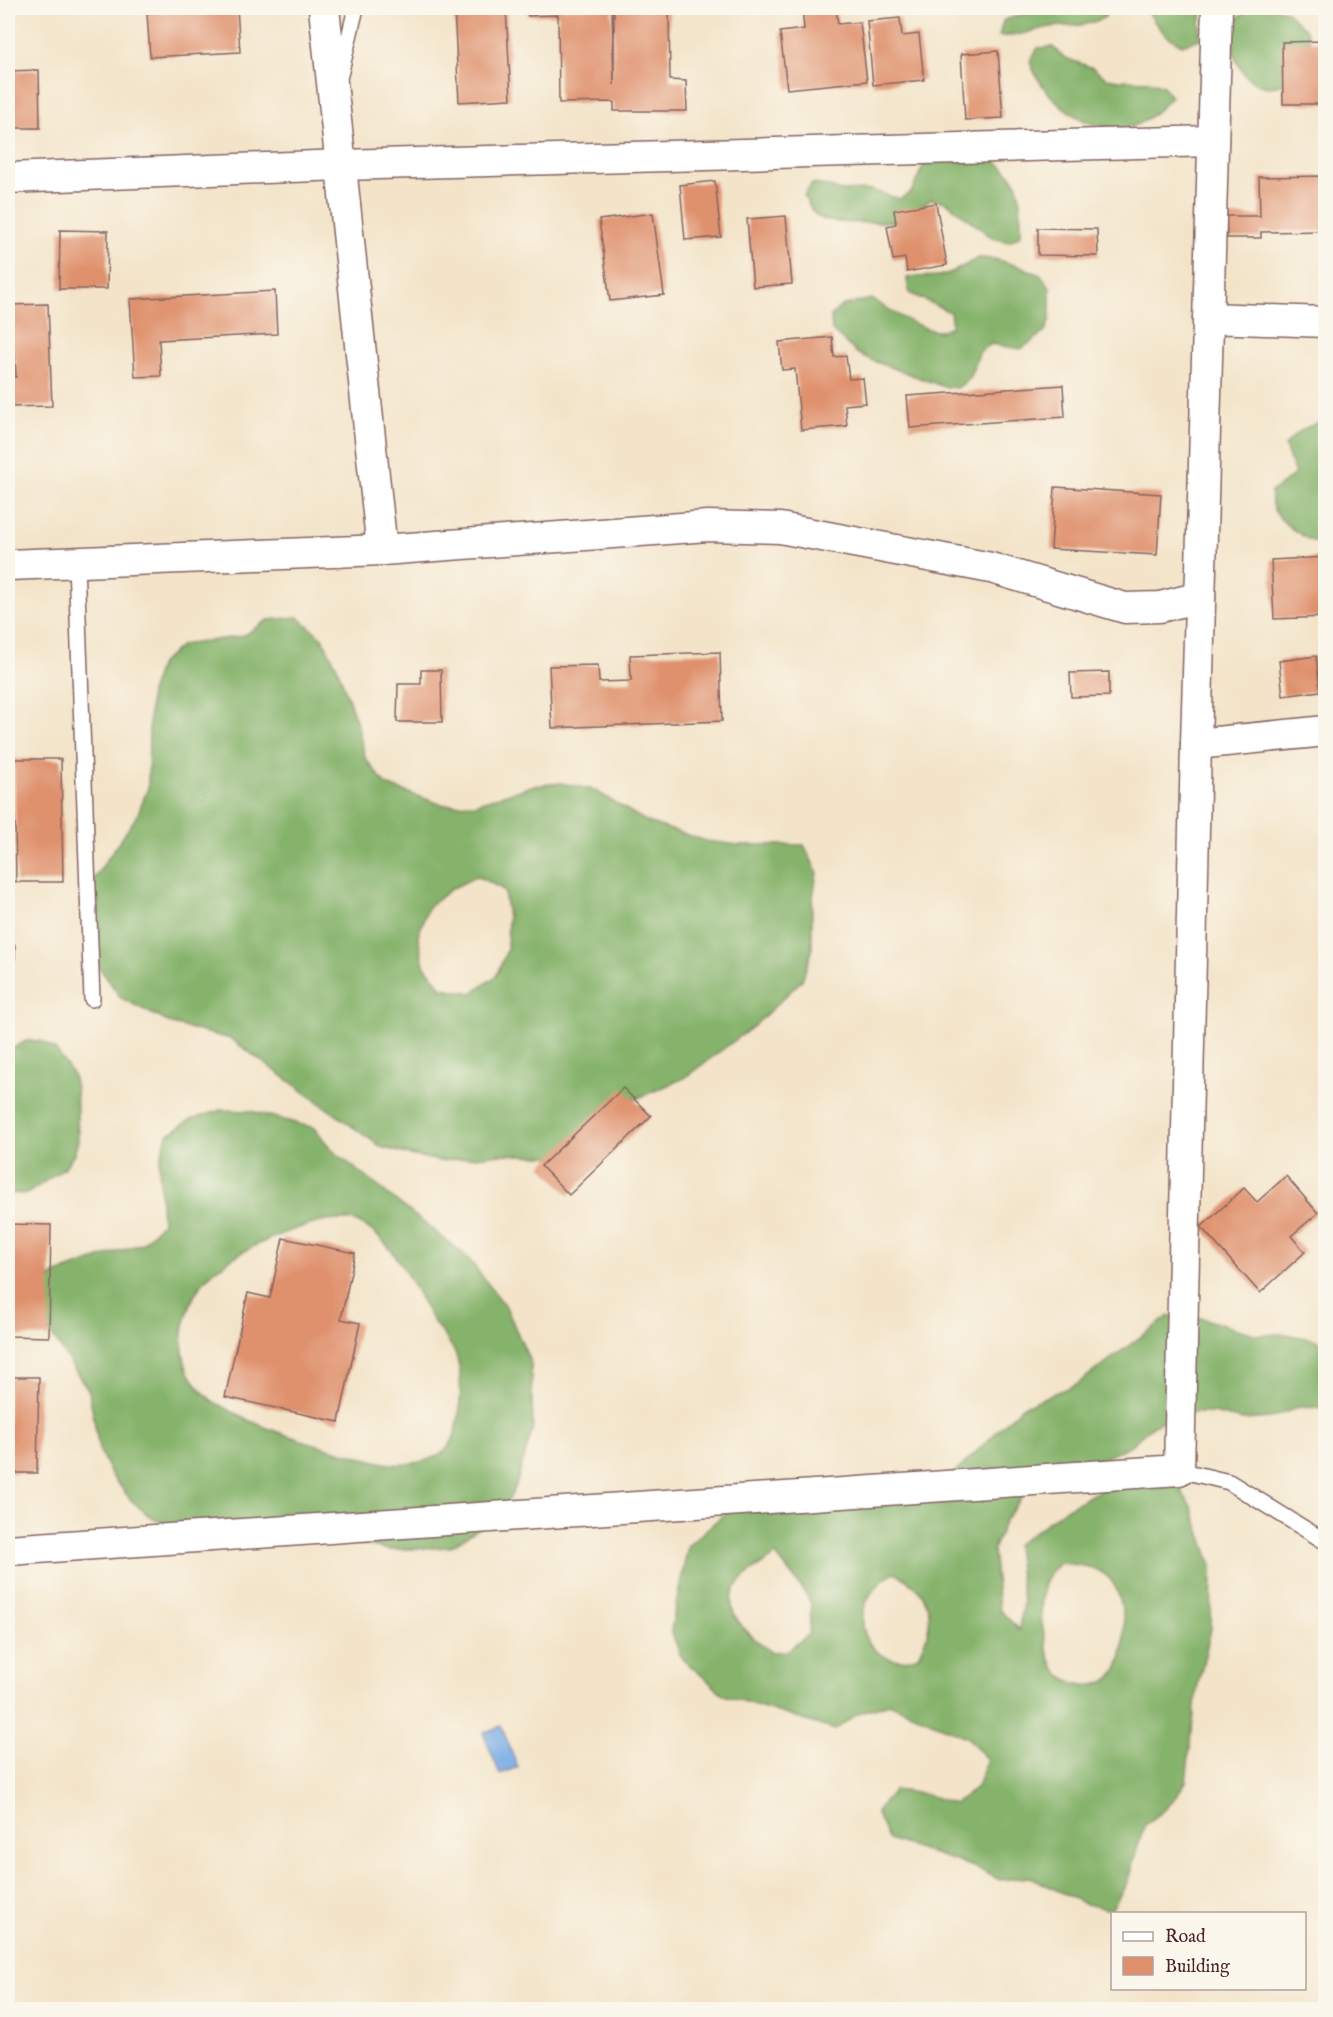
<svg xmlns="http://www.w3.org/2000/svg" width="1333" height="2017" font-family="'IM FELL English',serif">
<rect width="100%" height="100%" fill="#fbf7ec"/>
<filter id="ink" filterUnits="userSpaceOnUse"><feTurbulence type="fractalNoise" baseFrequency=".0167" numOctaves="2"/><feDisplacementMap in="SourceGraphic" scale="12" xChannelSelector="R" yChannelSelector="G"/><feConvolveMatrix kernelMatrix="1 2 1 2 8 2 1 2 1" color-interpolation-filters="sRGB"/></filter>
<filter id="wash" filterUnits="userSpaceOnUse"><feTurbulence type="fractalNoise" baseFrequency=".008" numOctaves="4" result="noise"/><feDisplacementMap in="SourceGraphic" scale="24" xChannelSelector="R" yChannelSelector="G"/><feGaussianBlur stdDeviation="1.35" result="paint"/><feColorMatrix in="noise" values="0 0 0 0 0 0 0 0 0 0 0 0 0 0 0 0 0 1.4 0 .05"/><feComposite in="paint" operator="in"/></filter>
<g filter="url(#wash)">
<rect width="100%" height="100%" fill="#f3e4c9"/>
<g fill="#86b36c" stroke="#68694c" stroke-width="1.5" fill-rule="evenodd">
<path d="M1039 8H1107L1105 17C1083 29 1068 24 1045 28 1026 32 1020 37 999 36L1003 21C1015 15 1028 15 1039 8Z"/>
<path d="M1147 8H1203L1200 24V39L1182 45C1166 37 1154 25 1147 8Z"/>
<path d="M1255 8H1276L1286 11 1307 31 1311 46 1290 82C1281 85 1273 88 1263 86 1241 82 1225 45 1234 24 1237 16 1247 11 1255 8Z"/>
<path d="M1053 47 1065 58 1093 68 1106 78 1120 80 1149 81 1163 86 1171 97C1160 109 1146 123 1130 127 1090 137 1041 98 1030 61L1038 48Z"/>
<path d="M975 145C1020 180 1021 177 1021 235L1008 242 993 238 946 202 931 199 919 208 911 221C893 221 834 226 821 218 812 214 808 204 804 195L812 184 827 186 841 191 871 190 900 199 912 191 924 164Z"/>
<path d="M979 258 994 259 1022 267 1042 276 1050 288V319L1045 332 1021 349 991 344 980 351 969 379 957 388 942 386 871 360 857 353 832 331 831 316 841 306 872 299C887 309 921 330 938 331 942 331 948 328 952 326L950 312 909 293 907 278C918 276 927 277 938 276 952 275 965 264 979 258Z"/>
<path d="M1321 422 1326 423V544C1310 544 1278 522 1273 507 1271 503 1272 497 1271 492L1295 474 1285 446C1296 432 1305 427 1321 422Z"/>
<path d="M298 617 322 638 337 667 358 726 365 758 386 785 443 805 475 804 532 786 561 783 594 790 647 822 706 841 738 845H804L817 872 812 903V951L802 980 754 1026 684 1078 601 1114 560 1157 501 1154 440 1161 410 1155 381 1147 231 1039 172 1024 121 998 86 949V890L137 816 148 788 150 693 160 664 182 645 243 636 268 620ZM477 876 504 890 508 918 507 950 496 976 472 993 442 988 424 965 418 936 428 907 451 889Z"/>
<path d="M26 1041H41L55 1049 73 1075 76 1089 78 1141 73 1156 64 1168 27 1194 8 1193V1055L13 1048Z"/>
<path d="M221 1110 251 1111 314 1128 332 1150 466 1256 506 1307 531 1364 533 1428 515 1488 501 1514 450 1547 389 1550 330 1536 183 1529 153 1519 131 1500 112 1476 99 1449 89 1391 41 1319 36 1292 57 1273 143 1243 162 1223 159 1163 167 1135 192 1119ZM352 1220C393 1235 410 1282 430 1316 438 1331 452 1341 457 1358 463 1378 463 1440 443 1452 431 1461 407 1466 391 1464 381 1463 370 1459 360 1457 316 1445 268 1432 229 1410 222 1406 214 1403 209 1398 202 1392 194 1381 189 1373 182 1360 181 1340 184 1325 187 1314 191 1300 197 1291 217 1257 284 1230 321 1222 331 1219 342 1220 352 1220Z"/>
<path d="M1169 1316 1201 1318 1257 1335 1286 1334 1316 1340 1325 1345V1408L1299 1407 1271 1418 1242 1420 1213 1413H1182L1153 1425 1131 1445 1103 1459 1046 1478 1022 1497 1004 1522 993 1550 999 1609 1019 1630 1023 1602 1016 1545 1064 1510 1115 1482 1177 1484 1192 1508 1212 1566 1211 1629 1197 1689 1186 1782 1168 1807 1144 1826 1127 1883 1111 1910 1083 1903 1030 1877 1000 1880 974 1867 888 1839 876 1812 894 1790 925 1794 954 1804 977 1787 987 1760 968 1738 889 1703 858 1713 835 1730 724 1695 681 1657 671 1630 688 1546 732 1507 938 1485 961 1467 1022 1407 1077 1384ZM776 1555 804 1591 811 1604 809 1634 787 1651 771 1652C749 1635 715 1610 741 1580 750 1570 765 1563 776 1555ZM1060 1563C1076 1565 1095 1565 1108 1577 1127 1595 1131 1657 1112 1676 1094 1694 1061 1684 1051 1662 1047 1654 1041 1621 1041 1612 1043 1589 1040 1579 1060 1563ZM893 1572C933 1591 938 1619 918 1656 912 1658 906 1661 900 1660 866 1658 853 1622 870 1595 876 1585 885 1579 893 1572Z"/>
</g>
<path fill="#76abe4" stroke="#606588" stroke-width="1.5" d="M501 1726 518 1767 500 1774 483 1733Z"/>
<g id="blocks">
<g fill="#df916d">
<path d="M237 8 240 52 150 57 147 13Z"/>
<path d="M454 8H506L511 99 459 102Z"/>
<path d="M528 8H612L614 85V8H669L670 80 686 81 687 111H614V102L559 103 558 15 528 16Z"/>
<path d="M802 8H836L838 24 860 22 867 81 787 89 780 32 804 29Z"/>
<path d="M900 18 902 36 919 34 924 80 873 85 867 21Z"/>
<path d="M1326 41V104H1283L1282 42Z"/>
<path d="M998 51 1003 118 965 120 961 54Z"/>
<path d="M39 70 40 128H14L13 118H8V71Z"/>
<path d="M1326 176V231L1261 232V238H1227L1226 216H1260L1259 177Z"/>
<path d="M715 181 721 237 685 240 680 185Z"/>
<path d="M936 203 947 265 907 272 905 258 893 260 887 226 896 224 894 210Z"/>
<path d="M653 213 664 295 610 301 599 220Z"/>
<path d="M786 216 792 284 753 287 747 219Z"/>
<path d="M1038 228 1097 229 1098 256 1038 255Z"/>
<path d="M60 230 108 231 107 289H59Z"/>
<path d="M275 291 277 334 159 340 161 376 135 377 130 299Z"/>
<path d="M48 304 52 406 8 407V377H16L15 357H8V305Z"/>
<path d="M832 337 834 357 846 356 849 379 863 378 866 403 845 405 847 426 801 430 795 369 782 370 779 342Z"/>
<path d="M1063 385 1065 417 910 428 907 396Z"/>
<path d="M1055 487 1161 494 1157 555 1051 549Z"/>
<path d="M1326 557V617L1274 619 1271 560Z"/>
<path d="M720 652 722 721 552 728 549 666 598 665 599 682 631 681 630 655Z"/>
<path d="M1316 656 1320 691 1283 696 1279 661Z"/>
<path d="M421 670H441L442 722H397L398 684H421Z"/>
<path d="M1109 672V696L1071 697 1070 673Z"/>
<path d="M14 759H61L63 882H16Z"/>
<rect x="8" y="945" width="7" height="14"/>
<path d="M623 1088 651 1116 569 1195 541 1166Z"/>
<path d="M1286 1176 1318 1213 1291 1236 1305 1252 1260 1293 1201 1227 1244 1188 1257 1202Z"/>
<path d="M8 1224 51 1225 49 1337 8 1336Z"/>
<path d="M283 1238 355 1253 341 1319 360 1323 339 1422 225 1397 248 1293 270 1298Z"/>
<path d="M8 1377H39L37 1473H8Z"/>
</g>
</g>
</g>
<g filter="url(#ink)">
<use href="#blocks" fill-opacity="0" stroke="#856462" stroke-width="1.5"/>
<g fill="none" stroke-linecap="round" stroke-linejoin="round">
<g stroke="#856462" stroke-width="18">
<g id="lane">
<path d="M340 75 356 8"/>
<path d="M76 563 92 999"/>
<path d="M1179 1470 1229 1482 1326 1542"/>
</g>
</g>
<g stroke="#856462" stroke-width="33">
<g id="street">
<path d="M324 8 382 550"/>
<path d="M8 178 341 165 1213 141"/>
<path d="M1208 318 1326 322"/>
<path d="M8 565 382 550 708 526 780 528 991 568 1125 608 1160 607 1200 597"/>
<path d="M1196 744 1326 731"/>
<path d="M8 1550 1179 1470 1196 744 1217 8"/>
</g>
</g>
<use href="#lane" stroke="#fff" stroke-width="15"/>
<use href="#street" stroke="#fff" stroke-width="30"/>
</g>
</g>
<rect width="1333" height="2017" fill="none" stroke="#fbf7ec" stroke-width="30"/>
<rect x="1111" y="1912" width="195" height="78" fill="#fbf7ec" stroke="#b4a19f" stroke-width="1.5"/>
<rect x="1123" y="1932" width="30" height="9" fill="#ffffff" stroke="#b4a19f" stroke-width="1.5"/>
<text x="1165" y="1942" font-size="18" fill="#4a1f2b">Road</text>
<rect x="1123" y="1957" width="30" height="18" fill="#df916d" stroke="#b4a19f" stroke-width="1.5"/>
<text x="1165" y="1972" font-size="18" fill="#4a1f2b">Building</text>
</svg>
